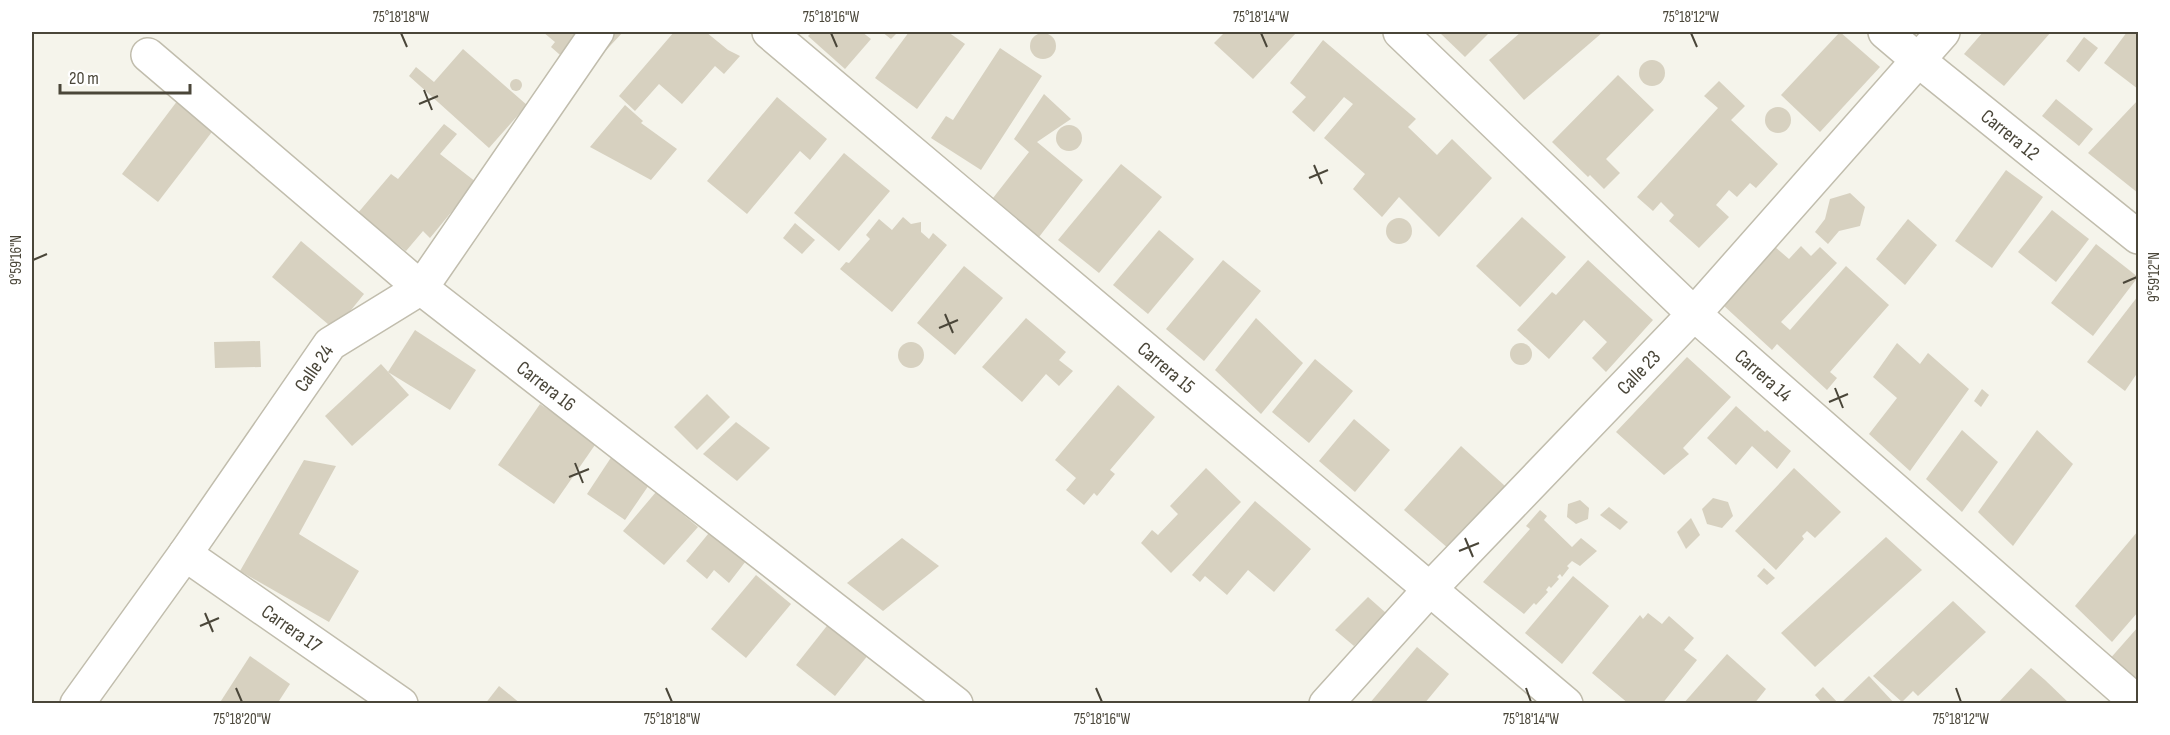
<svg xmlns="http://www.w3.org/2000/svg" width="2170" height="735" font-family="'Sofia Sans Condensed',sans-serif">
<rect width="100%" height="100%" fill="#f5f4eb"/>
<g fill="#d7d1c0">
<path d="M543 32H623L583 75 551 47 555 42Z"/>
<path d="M674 32H706L728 50 740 56 724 74 715 66 682 104 659 84 635 111 619 96Z"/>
<path d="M812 32H862L871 39 845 69 808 36Z"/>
<path d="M882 32H898L891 39Z"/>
<path d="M909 32H948L965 44 917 109 875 78Z"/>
<path d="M1225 32H1297L1253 79 1214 43Z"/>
<path d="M1439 32H1490L1465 57Z"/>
<path d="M1521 32H1603L1524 100 1489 60Z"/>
<path d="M1840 32 1880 67 1820 132 1781 95Z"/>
<path d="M1983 32H2051L2004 86 1964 54Z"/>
<path d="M2127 32H2138V89L2104 63Z"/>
<circle cx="1043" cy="46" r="13"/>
<path d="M2084 37 2098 48 2079 72 2066 61Z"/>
<path d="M1323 40 1416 119 1408 127 1437 155 1452 139 1492 178 1439 237 1399 197 1382 217 1353 189 1365 174 1324 138 1353 104 1344 97 1314 132 1292 112 1306 97 1290 83Z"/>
<path d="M1000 48 1042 76 981 170 931 138 946 116 953 120Z"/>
<path d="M463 49 527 105 489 148 409 76 416 67 434 82Z"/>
<circle cx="1652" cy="73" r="13"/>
<path d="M1618 75 1654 110 1606 159 1620 173 1604 189 1590 175 1588 177 1552 142Z"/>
<circle cx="516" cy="85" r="6"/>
<path d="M1719 81 1745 106 1731 120 1778 164 1756 188 1750 183 1737 197 1729 190 1716 205 1729 217 1699 248 1669 221 1674 215 1661 202 1653 211 1637 197 1718 108 1704 96Z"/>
<path d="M1044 94 1071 119 1037 142 1083 180 1039 237 993 198 1029 152 1014 139Z"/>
<path d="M181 96 218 124 158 202 122 174Z"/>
<path d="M777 97 827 139 810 160 800 151 747 214 707 181Z"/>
<path d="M2056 99 2093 129 2079 146 2042 116Z"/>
<path d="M2138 100V193L2088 153Z"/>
<path d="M625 105 643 121 641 123 677 149 651 180 590 147Z"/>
<circle cx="1778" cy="120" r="13"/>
<path d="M444 124 457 134 440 154 476 182 430 238 423 231 406 251 357 214 391 174 398 179Z"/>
<circle cx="1069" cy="138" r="13"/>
<path d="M844 153 890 191 839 251 794 213Z"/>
<path d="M1121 164 1162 197 1099 273 1058 240Z"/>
<path d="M2006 170 2043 197 1992 268 1955 241Z"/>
<path d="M1850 193 1865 207 1860 226 1839 231 1828 244 1815 232 1825 219 1830 199Z"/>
<path d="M2052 210 2089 239 2056 282 2018 252Z"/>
<path d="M903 217 911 224 921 222V232L929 239 933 233 947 245 892 312 840 269 846 262 849 263 870 239 866 235 879 219 892 230Z"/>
<path d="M1522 217 1566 257 1520 307 1476 266Z"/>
<circle cx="1399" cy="231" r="13"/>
<path d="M1908 219 1937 245 1905 285 1876 259Z"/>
<path d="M795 223 815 240 802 254 783 238Z"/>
<path d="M1159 230 1194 259 1148 314 1113 285Z"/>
<path d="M301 241 364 294 335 330 272 277Z"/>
<path d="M2096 244 2138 277 2093 336 2051 303Z"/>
<path d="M1801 246 1811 256 1820 247 1837 263 1781 322 1790 330 1846 266 1889 305 1830 372 1837 378 1827 390 1777 344 1772 350 1723 305 1775 247 1789 259Z"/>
<path d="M1223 260 1261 291 1204 361 1166 329Z"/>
<path d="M1588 260 1653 320 1606 372 1592 358 1607 342 1584 320 1549 359 1517 330 1552 292 1556 295Z"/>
<path d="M964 266 1003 298 955 355 917 323Z"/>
<path d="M2138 296V372L2125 391 2087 362Z"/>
<path d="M1026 318 1066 352 1059 360 1073 371 1059 386 1046 374 1022 402 982 367Z"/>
<path d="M1256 318 1303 363 1261 414 1215 370Z"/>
<path d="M415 330 476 370 450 410 388 372Z"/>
<path d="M260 341 261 367 215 368 214 342Z"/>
<circle cx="911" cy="355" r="13"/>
<path d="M1897 343 1920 364 1928 353 1969 389 1910 471 1869 434 1897 398 1873 377Z"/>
<circle cx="1521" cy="354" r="11"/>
<path d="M1687 357 1731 397 1683 448 1689 454 1664 475 1616 432Z"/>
<path d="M1315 359 1353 391 1309 443 1272 412Z"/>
<path d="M381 364 409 395 352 446 325 416Z"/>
<path d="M1118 385 1155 417 1110 470 1115 474 1097 496 1094 493 1084 505 1066 490 1076 478 1055 460Z"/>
<path d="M1982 389 1989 395 1981 407 1974 401Z"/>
<path d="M707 394 730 417 697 450 674 427Z"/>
<path d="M540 404 597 442 554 504 498 465Z"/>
<path d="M1736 406 1765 432 1767 430 1791 451 1777 469 1752 446 1736 465 1707 438Z"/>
<path d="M1354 419 1390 450 1355 492 1319 461Z"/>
<path d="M736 422 770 448 737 481 703 454Z"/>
<path d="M1962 430 1998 462 1962 512 1926 479Z"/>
<path d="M2037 430 2073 464 2013 546 1978 512Z"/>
<path d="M1461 446 1505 486 1449 549 1404 510Z"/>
<path d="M614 453 653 479 625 520 587 494Z"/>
<path d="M304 460 336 466 299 534 359 571 329 622 240 571Z"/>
<path d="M1206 468 1241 502 1171 573 1141 543 1152 530 1158 535 1178 514 1170 506Z"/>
<path d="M1794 468 1841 512 1815 538 1807 531 1802 536 1804 539 1776 570 1735 531Z"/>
<path d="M656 492 698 527 664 565 623 531Z"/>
<path d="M1713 498 1728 502 1733 516 1722 528 1707 524 1702 509Z"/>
<path d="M1580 500 1589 508 1588 519 1576 524 1567 517 1568 504Z"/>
<path d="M1255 501 1311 549 1274 592 1248 570 1227 595 1205 576 1200 582 1192 575Z"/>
<path d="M1609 507 1628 522 1620 530 1600 515Z"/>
<path d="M1540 510 1547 516 1544 520 1572 547 1581 538 1597 551 1580 566 1572 561 1567 566 1569 568 1562 577 1560 574 1557 577 1559 579 1551 588 1549 586 1546 590 1548 592 1536 605 1534 603 1524 614 1483 582 1530 529 1526 526Z"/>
<path d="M1691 518 1700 535 1686 549 1677 532Z"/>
<path d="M713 528 749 557 729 583 714 570 707 579 686 561Z"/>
<path d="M2138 531V612L2112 642 2075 606Z"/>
<path d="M1886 537 1922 570 1815 667 1781 633Z"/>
<path d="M902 538 939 566 883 611 847 583Z"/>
<path d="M1764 568 1775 578 1767 585 1757 576Z"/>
<path d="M756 575 791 604 746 658 711 629Z"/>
<path d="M1573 576 1609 606 1562 664 1525 633Z"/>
<path d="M1368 597 1386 613 1354 646 1335 630Z"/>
<path d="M1953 601 1986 632 1918 696 1913 691 1902 702 1873 676Z"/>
<path d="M1648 613 1662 624 1669 616 1694 638 1684 650 1697 660 1662 704H1629L1592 673 1640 615 1643 619Z"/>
<path d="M830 622 869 654 835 696 796 665Z"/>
<path d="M2138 627V689L2108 661Z"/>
<path d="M1417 647 1449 674 1424 704H1369Z"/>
<path d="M1727 654 1766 689 1754 704H1683Z"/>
<path d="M250 656 290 684 277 704H219Z"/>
<path d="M2031 668 2045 680 2070 704H1997Z"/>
<path d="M1869 676 1895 704H1840Z"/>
<path d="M499 686 521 704H485Z"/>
<path d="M1823 687 1839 704H1823L1815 695Z"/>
</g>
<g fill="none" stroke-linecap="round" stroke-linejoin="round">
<g stroke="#c1bdad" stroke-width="36">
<g id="minor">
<path id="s1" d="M769 32 1566 704"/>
<path id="s2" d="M1885 32 1918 60 2138 237"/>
<path id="s3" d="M148 55 421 288 956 704"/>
<path id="s4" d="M185 554 401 704"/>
<path id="s5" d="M77 704 185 554 330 344 421 288 597 32"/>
<path id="s6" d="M1326 704 1429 590 1694 314 1943 32"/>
</g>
</g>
<g stroke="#c1bdad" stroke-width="36">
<g id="tertiary">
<path id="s7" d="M1400 32 1694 314 2138 703"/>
</g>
</g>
<use href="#minor" stroke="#fff" stroke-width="33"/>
<use href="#tertiary" stroke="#fff" stroke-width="33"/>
</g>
<path fill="none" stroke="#4a4639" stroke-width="2" d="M401 33 407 47M831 33 837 47M1261 33 1267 47M1691 33 1697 47M424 90 432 110M419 104 438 96M1314 165 1322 184M1309 178 1328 170M33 260 47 254M2123 283 2137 277M945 314 953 333M939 328 958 320M1835 388 1843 408M1829 402 1848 394M575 463 583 483M569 477 589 469M1465 538 1473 557M1459 551 1479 543M205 613 213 632M200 626 219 618M236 688 242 702M666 688 672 702M1096 688 1102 702M1526 688 1531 702M1956 688 1961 702"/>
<g text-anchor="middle" stroke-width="4.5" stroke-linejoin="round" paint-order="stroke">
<g font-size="20" fill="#4a4639" stroke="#fff">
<text dy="7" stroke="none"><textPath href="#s2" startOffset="162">Carrera 12</textPath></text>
<text dy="7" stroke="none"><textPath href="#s1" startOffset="520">Carrera 15</textPath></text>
<text dy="7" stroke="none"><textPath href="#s5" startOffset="411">Calle 24</textPath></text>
<text dy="7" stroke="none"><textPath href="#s6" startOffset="456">Calle 23</textPath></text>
<text dy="7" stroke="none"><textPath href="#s7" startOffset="500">Carrera 14</textPath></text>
<text dy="7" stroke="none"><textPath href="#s3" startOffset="518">Carrera 16</textPath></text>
<text dy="7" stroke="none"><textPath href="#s4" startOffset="130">Carrera 17</textPath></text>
</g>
</g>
<rect width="2170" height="735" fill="none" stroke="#ffffff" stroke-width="66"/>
<path d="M60 84v9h130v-9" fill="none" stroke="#4a4639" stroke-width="3"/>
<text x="69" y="84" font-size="18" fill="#4a4639" stroke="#ffffff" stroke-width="4.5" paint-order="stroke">20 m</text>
<rect x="33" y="33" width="2104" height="669" fill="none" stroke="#4a4639" stroke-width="2"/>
<g font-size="15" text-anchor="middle" fill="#4a4639">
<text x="401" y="22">75°18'18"W</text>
<text x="831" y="22">75°18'16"W</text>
<text x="1261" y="22">75°18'14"W</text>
<text x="1691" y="22">75°18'12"W</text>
<text transform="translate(16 260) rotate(-90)" y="5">9°59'16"N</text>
<text transform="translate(2154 277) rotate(-90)" y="5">9°59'12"N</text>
<text x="242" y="724">75°18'20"W</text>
<text x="672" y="724">75°18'18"W</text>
<text x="1102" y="724">75°18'16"W</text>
<text x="1531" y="724">75°18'14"W</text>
<text x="1961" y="724">75°18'12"W</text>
</g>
</svg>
